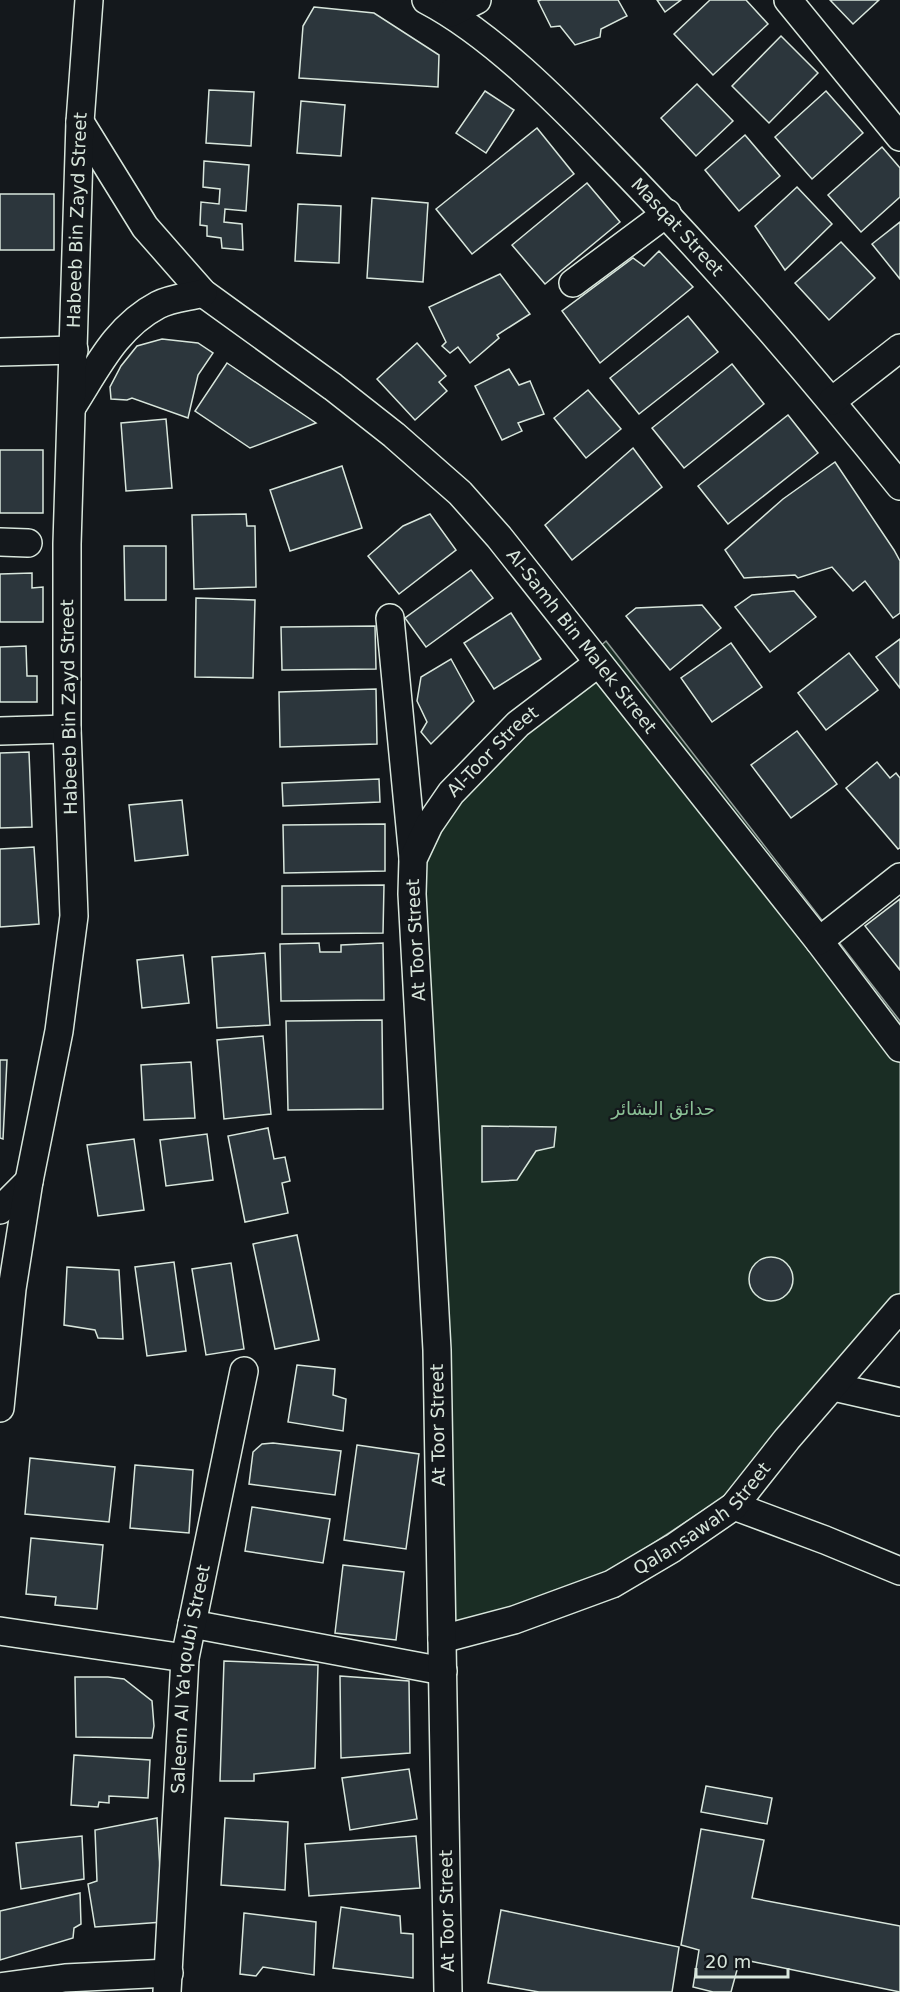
<svg xmlns="http://www.w3.org/2000/svg" width="900" height="1992" font-family="'DejaVu Sans',Vazirmatn,sans-serif">
<rect width="100%" height="100%" fill="#14181c"/>
<path fill="#1a2d24" stroke="#939e99" stroke-width="1.5" d="M606 641 900 1021V1312L724 1497 600 1578 446 1649 417 852 490 745Z"/>
<g fill="#2c363c" stroke="#d8e6dc" stroke-width="1.5">
<path d="M541 0H618L627 16 601 29 600 37 575 45 560 26 551 27 538 1Z"/>
<path d="M657 0H681L665 12Z"/>
<path d="M710 0H746L768 24 713 75 674 34Z"/>
<path d="M830 0H879L853 24Z"/>
<path d="M314 7 374 13 439 55 438 87 299 78 303 26Z"/>
<path d="M781 36 818 73 769 123 732 86Z"/>
<path d="M697 84 733 121 696 156 661 118Z"/>
<path d="M209 90 254 92 251 146 206 143Z"/>
<path d="M485 91 514 110 486 153 456 133Z"/>
<path d="M826 91 863 133 812 179 775 137Z"/>
<path d="M301 101 345 105 341 156 297 153Z"/>
<path d="M537 128 574 174 472 254 436 209Z"/>
<path d="M745 135 780 176 739 211 705 170Z"/>
<path d="M882 147 900 168V197L861 232 828 195Z"/>
<path d="M204 161 249 165 246 211 225 209 224 222 242 224 243 250 222 248 221 238 207 236V226L200 225 201 202 219 204 220 189 203 187Z"/>
<path d="M587 183 620 222 545 284 512 245Z"/>
<path d="M797 187 832 224 785 270 755 226Z"/>
<rect x="0" y="194" width="54" height="56"/>
<path d="M372 198 428 203 423 282 367 278Z"/>
<path d="M298 204 341 206 339 263 295 261Z"/>
<path d="M900 222V279L872 244Z"/>
<path d="M841 242 875 278 829 320 795 283Z"/>
<path d="M659 251 693 287 600 363 562 311 633 258 644 266Z"/>
<path d="M500 274 530 314 497 335 499 338 470 363 458 347 450 353 442 346 446 342 429 307Z"/>
<path d="M688 316 718 352 639 414 610 378Z"/>
<path d="M162 339 198 343 213 353 198 375 188 418 132 398 127 400 111 399 110 387 121 366 137 346Z"/>
<path d="M417 343 446 376 439 382 447 391 415 420 377 379Z"/>
<path d="M227 363 316 423 250 448 195 411Z"/>
<path d="M732 364 764 404 684 468 652 428Z"/>
<path d="M509 369 519 385 530 381 544 414 518 423 522 431 502 440 475 386Z"/>
<path d="M588 390 621 429 586 458 554 418Z"/>
<path d="M788 415 818 453 728 524 698 486Z"/>
<path d="M166 419 172 488 126 491 121 423Z"/>
<path d="M633 448 662 487 572 560 545 525Z"/>
<rect x="0" y="450" width="43" height="63"/>
<path d="M835 462 894 550 900 561V613L893 618 865 581 853 591 832 567 798 578 795 575 744 578 725 550 783 499Z"/>
<path d="M342 466 362 528 290 551 270 490Z"/>
<path d="M246 514 247 526H255L256 587 194 589 192 515Z"/>
<path d="M430 514 456 550 399 594 368 556 403 526Z"/>
<path d="M124 546H166V600H125Z"/>
<path d="M471 570 493 598 426 647 405 618Z"/>
<path d="M32 573V588L43 587V622H0V574Z"/>
<path d="M794 591 816 617 770 652 735 607 752 595Z"/>
<path d="M196 598 255 600 253 678 195 677Z"/>
<path d="M702 605 721 628 670 670 626 616 636 608Z"/>
<path d="M511 613 541 659 494 689 464 643Z"/>
<path d="M375 626 376 669 282 670 281 627Z"/>
<path d="M900 639V688L876 657Z"/>
<path d="M731 643 762 687 712 722 681 678Z"/>
<path d="M26 646 27 676H37V702H0V647Z"/>
<path d="M849 653 878 690 826 730 798 693Z"/>
<path d="M451 659 474 701 431 744 421 732 427 722 417 701 421 677Z"/>
<path d="M376 689 377 744 280 747 279 692Z"/>
<path d="M797 731 837 784 791 818 751 765Z"/>
<path d="M29 752 32 827 0 828V753Z"/>
<path d="M877 762 890 778 896 773 900 778V848L898 849 846 788Z"/>
<path d="M379 779 380 802 283 806 282 783Z"/>
<path d="M182 800 188 855 135 861 129 805Z"/>
<path d="M385 824V871L284 873 283 825Z"/>
<path d="M34 847 39 924 0 927V849Z"/>
<path d="M384 885 383 933 282 934V886Z"/>
<path d="M900 899V970L865 926Z"/>
<path d="M319 943 320 952H341V945L383 943 384 1000 281 1001 280 944Z"/>
<path d="M265 953 270 1025 217 1028 212 957Z"/>
<path d="M183 955 189 1003 142 1008 137 960Z"/>
<path d="M382 1020 383 1109 288 1110 286 1021Z"/>
<path d="M263 1036 271 1114 224 1119 217 1040Z"/>
<path d="M0 1060H7L3 1139 0 1138Z"/>
<path d="M191 1062 195 1118 144 1120 141 1065Z"/>
<path d="M482 1126 556 1127 554 1147 536 1151 517 1180 482 1182Z"/>
<path d="M268 1128 274 1159 285 1157 290 1181 282 1183 288 1213 245 1222 228 1136Z"/>
<path d="M207 1134 213 1180 166 1186 160 1140Z"/>
<path d="M134 1139 144 1210 98 1216 87 1145Z"/>
<path d="M297 1235 319 1340 275 1349 253 1244Z"/>
<circle cx="771" cy="1279" r="22"/>
<path d="M174 1262 186 1351 147 1356 135 1267Z"/>
<path d="M231 1263 244 1349 206 1355 192 1269Z"/>
<path d="M67 1267 119 1270 123 1339 98 1338 95 1330 64 1325Z"/>
<path d="M297 1365 335 1369 333 1395 346 1399 343 1431 288 1422Z"/>
<path d="M273 1443 341 1451 335 1495 249 1484 253 1452 262 1444Z"/>
<path d="M357 1445 419 1454 406 1549 344 1540Z"/>
<path d="M30 1458 115 1467 109 1522 25 1514Z"/>
<path d="M135 1465 193 1470 189 1533 130 1528Z"/>
<path d="M252 1507 330 1519 323 1563 245 1551Z"/>
<path d="M31 1538 103 1545 97 1609 55 1605 56 1597 26 1594Z"/>
<path d="M343 1565 404 1572 396 1640 335 1633Z"/>
<path d="M224 1661 318 1665 315 1768 254 1774V1781H220Z"/>
<path d="M340 1676 409 1681 410 1753 341 1758Z"/>
<path d="M75 1677H108L124 1679 152 1701 154 1726 152 1738 76 1737Z"/>
<path d="M74 1755 150 1760 148 1798 109 1796V1803L99 1802 98 1807 71 1805Z"/>
<path d="M409 1769 417 1819 350 1830 342 1778Z"/>
<path d="M706 1786 772 1798 767 1824 701 1812Z"/>
<path d="M157 1818 163 1922 95 1927 88 1884 97 1881 95 1830Z"/>
<path d="M225 1818 288 1822 285 1890 221 1885Z"/>
<path d="M701 1829 764 1840 752 1898 900 1926V1992L740 1959 731 1992H713L693 1987 699 1950 681 1945Z"/>
<path d="M82 1836 84 1879 21 1889 16 1843Z"/>
<path d="M416 1836 420 1888 309 1896 305 1844Z"/>
<path d="M80 1893 81 1924 74 1928 73 1938 0 1960V1911Z"/>
<path d="M341 1907 400 1916 401 1933 413 1934V1978L333 1968Z"/>
<path d="M501 1910 679 1947 672 1992H539L488 1983Z"/>
<path d="M244 1913 316 1922 314 1975 263 1967 256 1976 240 1974Z"/>
</g>
<g fill="none" stroke-linecap="round" stroke-linejoin="round">
<g stroke="#d8e6dc" stroke-width="30">
<g id="street">
<path id="s1" d="M426 0C491 34 558 102 609 155 712 260 808 371 900 486"/>
<path d="M788 0 900 137"/>
<path d="M451 13 477 0"/>
<path id="s2" d="M80 122 145 227 203 293 333 387 394 435 460 493 499 537 819 941 900 1048"/>
<path d="M573 283 667 213"/>
<path d="M0 352 74 350"/>
<path d="M832 401 900 348"/>
<path d="M72 407C97 368 116 327 158 305 171 298 189 297 203 293"/>
<path d="M0 542 28 543"/>
<path d="M390 618 413 858"/>
<path d="M0 731 67 729"/>
<path d="M819 941 900 877"/>
<path d="M0 1210 29 1181"/>
<path d="M834 1387 900 1402"/>
<path id="s3" d="M0 1408 12 1289 29 1181 59 1031 74 916 67 729V544L80 122 89 0"/>
<path d="M734 1506 825 1540 900 1571"/>
<path d="M192 1624 443 1671"/>
<path d="M0 1631 185 1658"/>
<path id="s4" d="M442 1639 514 1620 612 1584 673 1548 734 1506 787 1439 900 1308"/>
<path d="M0 1987 65 1978 169 1973"/>
<path id="s5" d="M167 1992 185 1658 244 1371"/>
<path id="s6" d="M448 1992 437 1350 412 894 413 859 429 825 451 793 518 724 597 664"/>
</g>
</g>
<use href="#street" stroke="#14181c" stroke-width="27"/>
</g>
<g text-anchor="middle" stroke-width="4.5" stroke-linejoin="round" paint-order="stroke">
<g font-size="18" fill="#d8e6dc" stroke="#14181c">
<text dy="6" stroke="none"><textPath href="#s3" startOffset="1194">Habeeb Bin Zayd Street</textPath></text>
<text dy="6" stroke="none"><textPath href="#s1" startOffset="340">Masqat Street</textPath></text>
<text dy="6" stroke="none"><textPath href="#s2" startOffset="729">Al-Samh Bin Malek Street</textPath></text>
<text transform="translate(69 707) rotate(-91)" y="6">Habeeb Bin Zayd Street</text>
<text dy="6" stroke="none"><textPath href="#s6" startOffset="1269">Al-Toor Street</textPath></text>
<text transform="translate(416 940) rotate(-93)" y="6">At Toor Street</text>
<text transform="translate(438 1425) rotate(-91)" y="6">At Toor Street</text>
<text dy="6" stroke="none"><textPath href="#s4" startOffset="291">Qalansawah Street</textPath></text>
<text dy="6" stroke="none"><textPath href="#s5" startOffset="314">Saleem Al Ya'qoubi Street</textPath></text>
<text transform="translate(447 1911) rotate(-91)" y="6">At Toor Street</text>
</g>
<g font-size="18" fill="#8ac095" stroke="#14181c">
<text x="663" y="1115">حدائق البشائر</text>
</g>
</g>
<path d="M696 1968v9h92v-9" fill="none" stroke="#d8e6dc" stroke-width="3"/>
<text x="705" y="1968" font-size="18" fill="#d8e6dc" stroke="#14181c" stroke-width="4.5" paint-order="stroke">20 m</text>
</svg>
